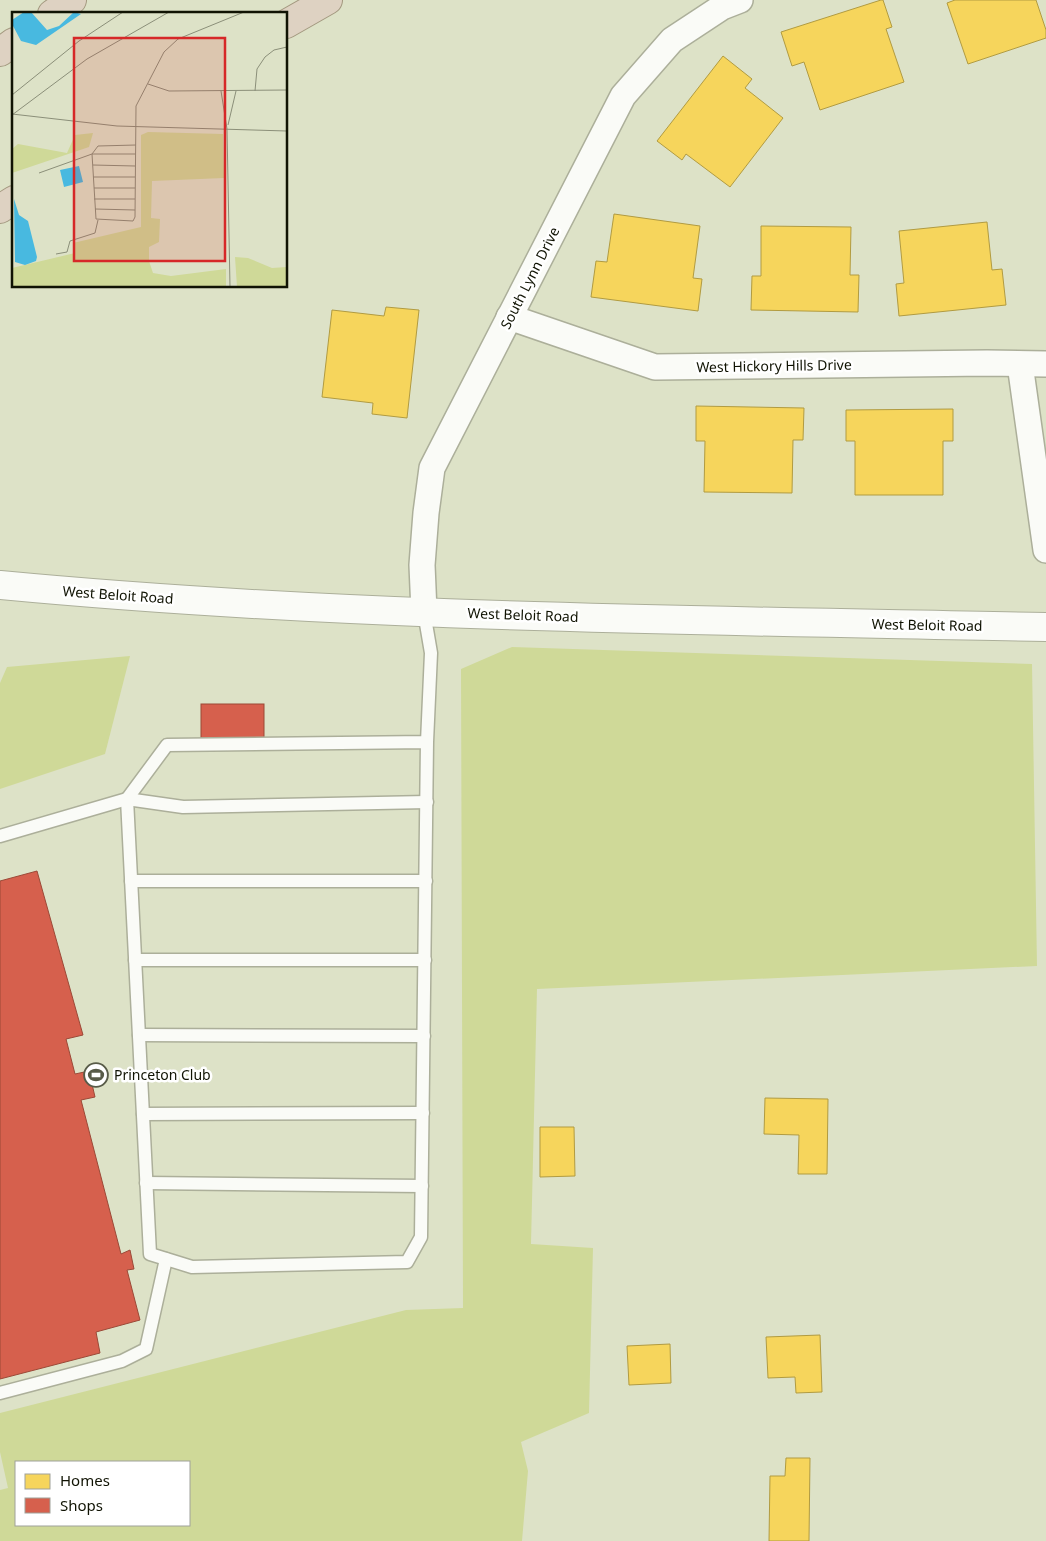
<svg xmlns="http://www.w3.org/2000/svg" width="1046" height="1541" font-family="'Noto Sans',sans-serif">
<rect width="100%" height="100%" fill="#dde2c7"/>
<g fill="#cfd998" fill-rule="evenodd">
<path d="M512 647 1032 664 1037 966 537 989 531 1244 593 1248 589 1413 521 1442 528 1471 522 1541H0V1490L8 1488 0 1452V1413L406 1310 463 1308 461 669ZM16 1462H189V1525H16Z"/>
<path d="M130 656 105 754 0 789V683L7 667Z"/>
</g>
<g fill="#f6d55c" stroke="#b19b41">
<path d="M881 0H883L892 27 886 29 904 82 820 110 804 62 792 66 781 32Z"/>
<path d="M955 0H1036L1046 30V38L968 64 947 3Z"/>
<path d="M723 56 752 79 745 88 783 118 730 187 686 154 682 160 657 141Z"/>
<path d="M614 214 700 226 693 278 702 279 698 311 591 297 596 261 607 262Z"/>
<path d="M987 222 992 270 1002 269 1006 305 899 316 896 284 904 283 899 231Z"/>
<path d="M761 226 851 227 850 275H859L858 312 751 310 752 276H761Z"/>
<path d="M386 307 419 310 407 418 372 414 373 403 322 397 332 310 384 316Z"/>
<path d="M696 406 804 408 803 440H793L792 493 704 492 705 441H696Z"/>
<path d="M953 409V441H943V495H855V441H846V410Z"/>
<path d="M765 1098 828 1099 827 1174H798L799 1135 764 1134Z"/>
<path d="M540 1127H574L575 1176 540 1177Z"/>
<path d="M820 1335 822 1392 796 1393 795 1377 768 1378 766 1337Z"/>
<path d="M670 1344 671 1383 629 1385 627 1346Z"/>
<path d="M786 1458H810L809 1541H769L770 1476H785Z"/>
</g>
<g fill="#d6604d" stroke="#9b4937">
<rect x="201" y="704" width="63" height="36"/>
<path d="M37 871 83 1035 66 1039 75 1074 89 1071 95 1097 81 1100 121 1254 130 1250 134 1269 127 1270 140 1320 96 1332 100 1353 0 1379V881Z"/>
</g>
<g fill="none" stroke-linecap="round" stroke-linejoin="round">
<g stroke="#acaf9a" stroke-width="15">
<g id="service">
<path d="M424 612 431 653 427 742 421 1237 407 1262 192 1267 150 1254 127 799 167 745 427 742"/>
<path d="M0 836 127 799 183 807 427 802"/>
<path d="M131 881H426"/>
<path d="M135 960H425"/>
<path d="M139 1035 424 1036"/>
<path d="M143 1114 423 1113"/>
<path d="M146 1183 422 1186"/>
<path d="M0 1393 122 1361 146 1349 166 1259"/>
</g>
</g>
<g stroke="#acaf9a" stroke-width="28">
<g id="minor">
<path d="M509 317 655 367 987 363 1046 364"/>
<path d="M1020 364 1046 550"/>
<path d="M424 612 422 565 426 513 432 468 623 96 672 40 722 7 740 0"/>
</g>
</g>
<g stroke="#acaf9a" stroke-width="30">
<path id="secondary" d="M0 585C347 618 697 620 1046 627"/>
</g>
<g stroke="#a3987f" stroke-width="30">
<g id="motorway">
<path d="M52 14 72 0"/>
<path d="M286 24 328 0"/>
<path d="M0 52 14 42"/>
<path d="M0 209 14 200"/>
</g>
</g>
<use href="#service" stroke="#fafbf7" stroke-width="12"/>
<use href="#minor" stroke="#fafbf7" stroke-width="25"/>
<use href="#secondary" stroke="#fafbf7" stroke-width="28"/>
<use href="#motorway" stroke="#ded2c2" stroke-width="28"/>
</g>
<defs>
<g id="stadium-ring" transform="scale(1.25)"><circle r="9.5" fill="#fff" stroke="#585b48" stroke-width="1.5"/><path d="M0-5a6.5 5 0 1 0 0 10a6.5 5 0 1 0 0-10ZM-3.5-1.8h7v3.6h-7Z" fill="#585b48"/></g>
</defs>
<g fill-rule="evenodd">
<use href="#stadium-ring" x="96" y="1075"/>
</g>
<g text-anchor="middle" stroke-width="5" stroke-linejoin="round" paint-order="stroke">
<g font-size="14" fill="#101303" stroke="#fff">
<text transform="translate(530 278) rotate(-63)" y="5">South Lynn Drive</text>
<text transform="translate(774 366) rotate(-1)" y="5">West Hickory Hills Drive</text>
<text transform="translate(118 595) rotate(4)" y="5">West Beloit Road</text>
<text transform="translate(523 615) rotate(2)" y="5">West Beloit Road</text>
<text transform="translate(927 625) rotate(1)" y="5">West Beloit Road</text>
</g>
<g font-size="14" fill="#101303" stroke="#fff" text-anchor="start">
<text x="114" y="1080">Princeton Club</text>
</g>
</g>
<g transform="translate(12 12)">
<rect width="275" height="275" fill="#dde2c7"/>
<path d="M136 120 211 122 212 166 140 169 139 206 148 207 147 230 137 235V249L141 261 159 264 214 257V275H0V256L63 241 61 231 129 215V123ZM81 121 77 135 0 161V137L6 132 55 141 63 123ZM223 245 236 246 260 256 275 255V275H225Z" fill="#cfd998"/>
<path d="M12 0H19L35 18 47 14 62 0 69 2 24 33 9 29 0 12V8ZM67 154 71 170 52 175 48 158ZM2 187 7 203 16 209 25 245 24 249 13 253 3 250Z" fill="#48b9e0"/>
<path fill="none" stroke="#8b8f79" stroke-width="1" d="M136 72 157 79 275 78M209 79 215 117 218 275M243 79 245 57 253 45 262 38 275 35M0 83 67 29 111 0M0 102 105 114 275 119M0 103 75 47 157 0M216 113 224 79M124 133 86 134 80 142 84 207 121 209 123 205 124 94 152 40 166 27 232 0M81 153 123 154M27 161 80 142H124M81 165H123M82 176H123M82 187H123M83 197 123 198M44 242 55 240 58 229 83 221 86 208"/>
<path fill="#d62828" fill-opacity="0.15" stroke="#d62828" stroke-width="2.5" d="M62 26H213V249H62Z"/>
<rect width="275" height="275" fill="none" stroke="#101303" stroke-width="2.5"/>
</g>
<rect x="15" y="1461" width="175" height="65" fill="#ffffff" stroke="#9fa19a"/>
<rect x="25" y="1474" width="25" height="15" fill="#f6d55c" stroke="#9fa19a"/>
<text x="60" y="1486" font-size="15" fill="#101303">Homes</text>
<rect x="25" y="1498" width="25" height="15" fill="#d6604d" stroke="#9fa19a"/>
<text x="60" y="1511" font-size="15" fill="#101303">Shops</text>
</svg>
